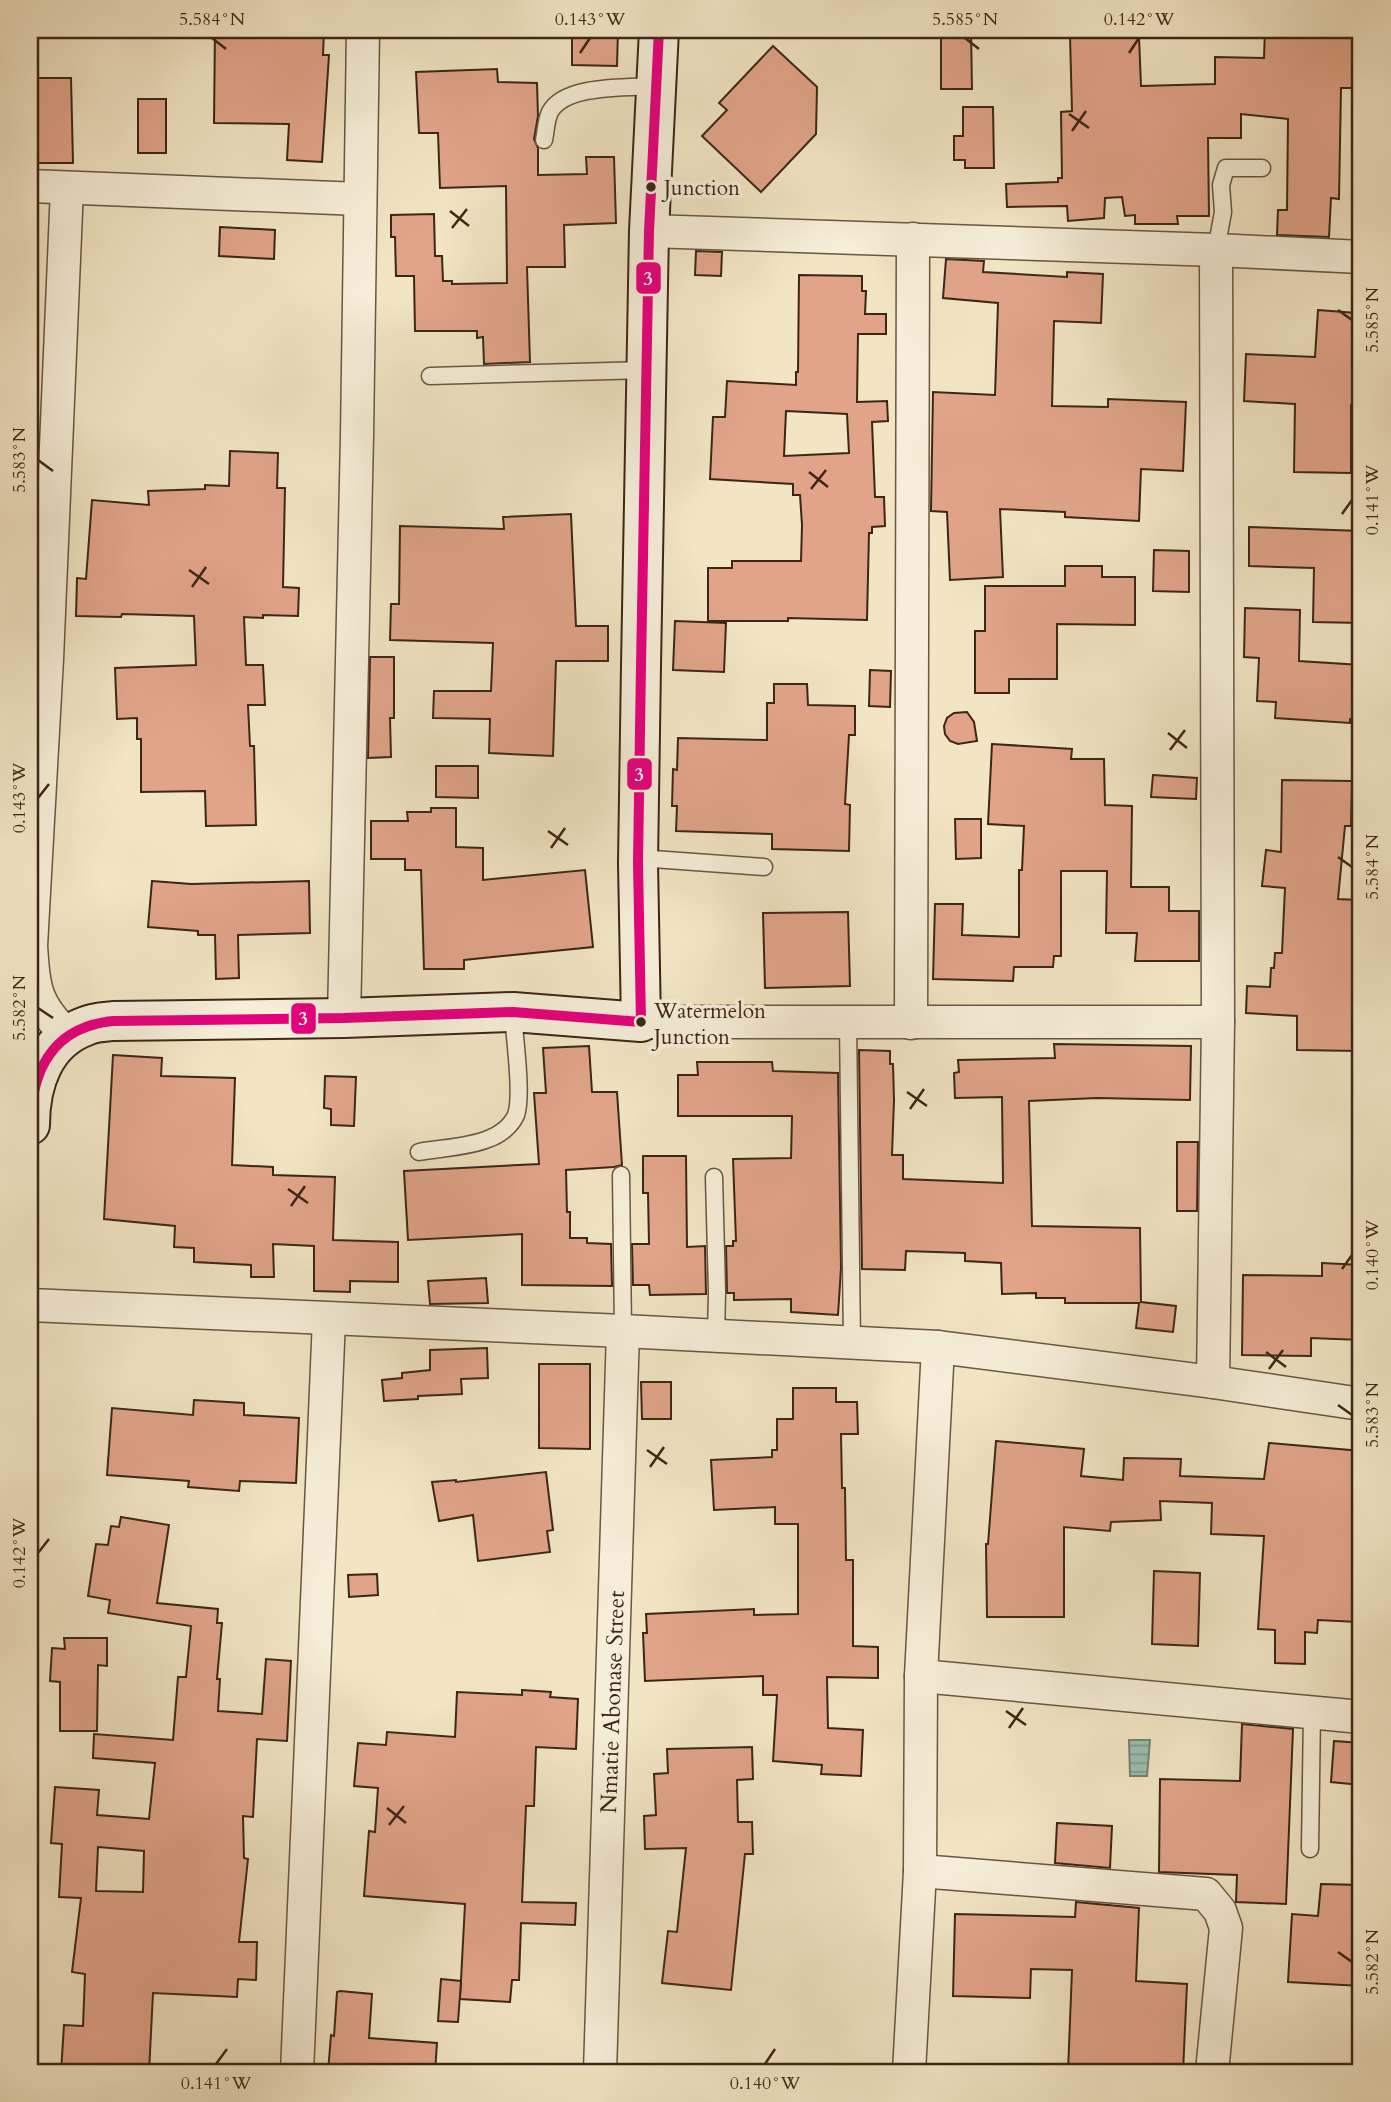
<svg xmlns="http://www.w3.org/2000/svg" width="1391" height="2102" font-family="Cardo,serif">
<defs>
<pattern id="water-rules" width="6" height="5" patternUnits="userSpaceOnUse" patternTransform="scale(1.75)"><rect width="6" height="5" fill="#9bbfb3"/><path d="M0 2.5h6" fill="none" stroke="#809b91"/></pattern>
</defs>
<rect width="100%" height="100%" fill="#f1e5c4"/>
<filter id="stains"><feTurbulence type="fractalNoise" baseFrequency=".00286" numOctaves="4"/><feColorMatrix values="0 0 0 0 .2 0 0 0 0 .09 0 0 0 0 .02 0 0 0 .5 -.17"/></filter>
<radialGradient id="worn" r=".72"><stop offset=".6" stop-color="#630" stop-opacity="0"/><stop offset="1" stop-color="#630" stop-opacity=".3"/></radialGradient>
<path fill="url(#water-rules)" stroke="#758274" stroke-width="2" d="M1129 1740H1150L1147 1776H1130Z"/>
<g fill="#e1a489" stroke="#3d2616" stroke-width="2" fill-rule="evenodd">
<path d="M215 30H324L323 55H329L322 162 287 160 289 124 214 123Z"/>
<path d="M572 30H618L617 66 572 65Z"/>
<path d="M941 30H971L972 89H941Z"/>
<path d="M1091 30H1129V37H1139L1141 86 1215 84V57L1264 58 1265 30H1361V88H1341L1339 199 1331 198 1329 237 1277 235 1278 210H1287L1288 119 1241 114V138H1208L1209 216H1177L1178 224H1135V215L1125 216 1122 197 1105 198 1104 218 1068 221 1067 206 1007 207 1006 184 1058 182V178H1062L1061 112 1072 111 1070 36 1091 35Z"/>
<path d="M773 46 817 87 816 134 761 192 702 136 727 110 719 103Z"/>
<path d="M497 69 498 82 537 83 538 116 534 139 538 148V175L587 174 586 157H614L616 223 564 225 565 267H527L530 362 484 364 483 337 477 338V331H415L414 276H396L395 237H391V215L434 214 435 256H442L443 281H452V284L507 283 506 186 440 188 438 133H419L416 72Z"/>
<path d="M36 78H71L73 163H32L31 93H37Z"/>
<rect x="138" y="99" width="28" height="54"/>
<path d="M963 107H993L994 168H965V160H954V136H963Z"/>
<path d="M220 227 275 230 274 259 219 256Z"/>
<path d="M696 251 722 252 721 276 695 275Z"/>
<path d="M946 259 984 261 983 272 1067 277V272L1103 274 1101 323 1054 321 1052 406 1108 407V399L1186 402 1183 471 1141 469 1139 521 1065 517V512L1000 509 1003 577 950 580 947 512 931 511 933 392 995 395 998 303 943 298Z"/>
<path d="M799 275 862 276V291H866L865 314H886V334H858L857 402 887 401 888 421 872 422 875 497H884L885 526 872 527V533H869L867 620 788 618V621H708V568H732V561H801L802 525 800 495H793V484L710 479 713 417H725L727 381 796 385V372H798ZM786 411 847 414 849 453 784 456Z"/>
<path d="M1318 310 1356 313 1352 366 1361 367V377L1360 406 1351 405V473L1294 472 1295 404 1244 401 1246 354 1315 357Z"/>
<path d="M230 451 278 453 277 488H285L283 587 299 588 298 616 263 615V618L244 617 246 665H263L265 705H248L250 746H254L256 825 206 826 205 791 141 792V739H137V718L117 719 115 668 196 665 194 616 122 614 121 617 76 616 77 578 86 579 92 500 149 505 148 491 205 489V485L229 486Z"/>
<path d="M571 514 576 626H608V661H556L553 756 489 753 490 719 433 718 434 691H491L493 643 390 640 391 604H399L400 526 504 529 503 517Z"/>
<path d="M1249 527 1361 531V623L1313 622 1314 568 1249 566Z"/>
<path d="M1154 550 1189 551V592L1153 591Z"/>
<path d="M1065 566H1102V577H1135V625L1057 624V679H1009V693H975V631H985V586H1065Z"/>
<path d="M1245 608 1300 610 1299 661 1361 665V720L1350 719V723L1275 718 1276 702 1257 701 1259 658 1244 657Z"/>
<path d="M675 621 726 623 724 672 673 670Z"/>
<path d="M370 657H394V718H390L391 757 368 758Z"/>
<path d="M870 670 891 671 890 707 869 706Z"/>
<path d="M774 684H807L808 705 855 706V735H849L845 804 850 805 849 851 772 849V834L676 831 677 806H672L673 769 677 770 678 738 767 740V703H774Z"/>
<path d="M967 712 974 722 977 741 958 744 950 741 945 734 944 726 947 718 954 713Z"/>
<path d="M992 744 1072 749 1071 759H1104L1105 805 1132 806 1131 887H1169V911H1199V961H1135L1137 933H1106L1107 871H1061V956H1054L1053 967H1014L1013 981 933 979 935 904H963L962 935 1019 937V870H1022L1024 826 988 824Z"/>
<path d="M436 766H478V798L436 797Z"/>
<path d="M1153 775 1197 778 1196 799 1151 797Z"/>
<path d="M1282 780 1352 781 1351 826H1345L1338 899 1357 900 1353 1027H1360L1359 1051 1297 1050V1016L1246 1013 1247 986 1270 987 1271 968H1274L1275 953H1282L1285 888 1262 886 1266 850 1281 852Z"/>
<path d="M431 808H456V847L483 848V880L585 870 593 947 464 960V969H424L421 870H405V859H371V821H408L407 812H431Z"/>
<path d="M955 819H981V858L956 859Z"/>
<path d="M152 881 191 884 309 881 310 933 238 935 239 978 216 979 215 935H198V931L148 927Z"/>
<path d="M848 912 850 986 765 988 763 913Z"/>
<path d="M1054 1044 1191 1046 1190 1100 1097 1098 1029 1101 1032 1226 1140 1228 1141 1302 1176 1306 1173 1332 1136 1328 1139 1303H1065V1298H1036V1293L1002 1294 1001 1263 965 1261V1253L906 1251 905 1270 862 1269 859 1050 890 1051V1064H893L894 1100 892 1155H903V1179L1003 1183 1002 1097 955 1098 954 1073 959 1072 958 1060 1055 1058Z"/>
<path d="M589 1046 592 1092H617L622 1165 614 1167 566 1170 567 1212H570V1238H587V1243L611 1244 612 1286 522 1285V1234L408 1240 404 1171 539 1164 534 1093H546L543 1048Z"/>
<path d="M113 1055 162 1058 161 1076 235 1078 232 1165 273 1167V1175L335 1177 333 1240 398 1242V1282L350 1281V1292L314 1291V1246L273 1244 274 1277H251V1265L194 1262V1248L174 1247 175 1226 104 1219Z"/>
<path d="M697 1062H772L773 1071 838 1073 841 1268 838 1315 791 1312V1299L734 1300V1293H727L726 1246H733V1241H736L733 1159 791 1158 792 1116H678V1075H698Z"/>
<path d="M325 1076 356 1077 354 1126 331 1125V1109L324 1108Z"/>
<path d="M1177 1142H1198L1197 1211H1177Z"/>
<path d="M643 1156H686L687 1247 705 1246 706 1294 650 1295 649 1285H633L632 1244H649L648 1193H643Z"/>
<path d="M1322 1263 1361 1265V1340L1311 1338V1356L1242 1355 1243 1275 1322 1276Z"/>
<path d="M486 1278 488 1303 430 1304 428 1281Z"/>
<path d="M487 1348 488 1378 461 1379 462 1394 418 1396V1399L384 1401 382 1380 402 1378V1373L430 1370V1350Z"/>
<path d="M539 1364H590V1449L539 1448Z"/>
<path d="M641 1382H671V1419H642Z"/>
<path d="M793 1388H836V1402H857L858 1434H841L842 1488H845L846 1560H853V1646L878 1647V1678L827 1677 828 1728 863 1730 861 1776 821 1774 822 1765 773 1761 777 1695H763V1676L645 1681 643 1633H647L646 1614 754 1609V1615L798 1614V1524H775V1507L714 1510 711 1460 772 1457V1450H777V1419H793Z"/>
<path d="M194 1400 244 1403V1415L299 1418 296 1483 240 1481 239 1491 188 1487 189 1481 107 1475 112 1408 193 1415Z"/>
<path d="M996 1441 1084 1449 1081 1476 1123 1480 1124 1458 1181 1459 1180 1476 1264 1479 1269 1443 1361 1451V1562L1358 1622 1318 1620 1317 1633 1305 1632V1664L1275 1663V1630L1258 1629 1264 1536 1211 1534 1212 1503 1160 1501 1161 1520 1111 1522 1110 1531 1064 1527V1617H987L986 1544H988Z"/>
<path d="M546 1472 553 1530 547 1531 550 1552 478 1561 473 1515 439 1521 432 1482 456 1480V1482Z"/>
<path d="M121 1517 169 1525 157 1603 218 1609 217 1623H222L217 1679H220L218 1711 262 1714 266 1659 291 1661 287 1741 257 1739 253 1817 243 1816 244 1858 248 1859 239 1942H257L256 1980 238 1979 237 1997 153 1993 149 2072H61L64 2025 83 2026 85 1974 72 1972 81 1898 59 1897 62 1844 51 1843 55 1787 99 1790 97 1815 149 1819 155 1763 93 1758 94 1734 173 1740 178 1677H186L191 1626 108 1613 110 1600 88 1596 96 1544 108 1545 111 1526 119 1527ZM98 1847 144 1851 143 1892 96 1891Z"/>
<path d="M1154 1571 1200 1573 1198 1646 1152 1644Z"/>
<path d="M377 1574 378 1595 349 1597 348 1575Z"/>
<path d="M64 1638H107V1666L98 1665 97 1731H60V1682L50 1681 52 1648 65 1649Z"/>
<path d="M522 1690 551 1692 550 1697 578 1699 576 1749 536 1747 534 1806H526L522 1902 576 1903 575 1925 521 1923 519 1980H512L510 2002 460 1999 465 1904 364 1896 369 1831 375 1832 378 1788 354 1786 358 1743 386 1745 387 1732 455 1737 457 1692 522 1695Z"/>
<path d="M1242 1724 1293 1729 1286 1904 1236 1902 1237 1875 1159 1872 1160 1779 1240 1781Z"/>
<path d="M1334 1741 1361 1743V1785L1331 1782Z"/>
<path d="M752 1747 753 1779 737 1780 738 1822H752L753 1854H745L731 1990 662 1983 668 1931 677 1932 686 1848 645 1849 644 1816 656 1815 654 1774 668 1773 667 1749Z"/>
<path d="M1057 1823 1112 1826 1110 1868 1055 1863Z"/>
<path d="M1321 1884 1361 1885V1986L1288 1982 1292 1914 1318 1916Z"/>
<path d="M1076 1902 1139 1908 1136 1981 1187 1984 1183 2072H1068L1072 1970 1031 1969 1030 1998 953 1996 955 1914 1075 1917Z"/>
<path d="M441 1979 461 1981 458 2022 438 2021Z"/>
<path d="M340 1991 372 1994 369 2038 437 2043 435 2072H328L331 2035 334 2036 337 1992Z"/>
</g>
<g fill="none" stroke-linecap="round" stroke-linejoin="round">
<g stroke="#6a5642" stroke-width="19">
<g id="lane">
<path d="M544 140C546 131 546 120 550 112 565 84 628 88 656 86"/>
<path d="M1216 250 1223 212 1221 185 1226 168H1262"/>
<path d="M430 376 647 370"/>
<path d="M639 858 764 867"/>
<path d="M848 1023 852 1343"/>
<path d="M419 1152C441 1148 469 1147 488 1139 500 1135 511 1126 516 1115 523 1095 514 1035 513 1012"/>
<path d="M621 1175 623 1331"/>
<path d="M714 1177 717 1292 716 1336"/>
<path d="M1310 1849 1312 1712"/>
</g>
</g>
<g stroke="#6a5642" stroke-width="35">
<g id="street">
<path d="M30 186 360 199"/>
<path d="M649 231 1216 250 1361 257"/>
<path d="M344 1018 357 436 363 30"/>
<path d="M641 1022H1218"/>
<path d="M911 1023 913 239"/>
<path d="M67 1035C35 1004 34 989 31 946L47 659 67 188"/>
<path d="M30 1305 623 1331 938 1347 1213 1382 1361 1404"/>
<path d="M1213 1382 1218 1022 1216 250"/>
<path d="M921 1676 1361 1717"/>
<path d="M920 1871 1206 1894 1220 1911 1226 1928 1212 2072"/>
<path d="M297 2072 329 1319"/>
<path d="M600 2072 623 1331"/>
<path d="M909 2072 920 1871 921 1676 938 1347"/>
</g>
</g>
<g stroke="#3d2616" stroke-width="42">
<path id="secondary" d="M30 1125C30 1084 44 1041 86 1026 94 1022 105 1022 113 1021L344 1018 513 1012 641 1022 638 863 641 665 649 231 659 30"/>
</g>
<use href="#lane" stroke="#f6eed9" stroke-width="16"/>
<use href="#street" stroke="#f6eed9" stroke-width="32"/>
<use href="#secondary" stroke="#f6eed9" stroke-width="38"/>
<g stroke="#f6eed9" stroke-width="16">
<g id="bus-1">
<path d="M641 1022 638 863 641 665 649 231 659 30"/>
<path d="M30 1125C32 1069 53 1027 113 1021L344 1018 513 1012 641 1022"/>
</g>
</g>
<use href="#bus-1" stroke="#e5007d" stroke-width="10"/>
</g>
<path fill="none" stroke="#3d2616" stroke-width="2.5" d="M212 38 226 49M965 38 979 49M580 53 590 38M1129 53 1139 38M1069 114 1089 128M1072 131 1086 111M450 211 469 226M452 228 467 209M1338 310 1352 320M38 460 53 471M809 472 828 487M811 489 826 470M1342 514 1352 500M189 570 209 584M192 587 206 567M1168 733 1187 748M1170 750 1185 730M38 798 49 784M548 831 568 845M551 848 565 828M1338 857 1352 867M38 1008 53 1018M907 1092 927 1106M910 1109 924 1089M288 1189 308 1203M291 1206 305 1186M1342 1269 1352 1255M1266 1352 1286 1367M1269 1369 1283 1350M1338 1405 1352 1415M647 1450 667 1464M650 1467 664 1447M38 1553 49 1539M1006 1711 1026 1725M1009 1728 1023 1708M387 1808 406 1823M389 1825 404 1806M1338 1952 1352 1962M216 2064 227 2049M765 2064 775 2049"/>
<g fill="#3d2616" stroke="#f6eed9" stroke-width="2.5">
<circle cx="651" cy="187" r="6"/>
<circle cx="641" cy="1022" r="6"/>
</g>
<g text-anchor="middle" stroke-width="7" stroke-linejoin="round" paint-order="stroke">
<g font-size="21" fill="#3d2616" stroke="#f6eed9" text-anchor="start">
<text x="664" y="195">Junction</text>
<text x="654" y="1018">Watermelon<tspan x="654" dy="26">Junction</tspan></text>
</g>
<g font-size="23" fill="#3d2616" stroke="#f6eed9">
<text transform="translate(612 1702) rotate(-88)" y="8">Nmatie Abonase Street</text>
</g>
</g>
<g stroke="#f6eed9" stroke-width="2.5">
<rect x="635" y="261" width="27" height="34" rx="7" fill="#e5007d"/>
<rect x="626" y="757" width="27" height="34" rx="7" fill="#e5007d"/>
<rect x="290" y="1002" width="27" height="33" rx="7" fill="#e5007d"/>
</g>
<g font-size="19" text-anchor="middle" font-weight="bold" fill="#fff">
<text x="648" y="285">3</text>
<text x="639" y="781">3</text>
<text x="303" y="1025">3</text>
</g>
<rect width="1391" height="2102" fill="none" stroke="#f1e5c4" stroke-width="77"/>
<rect x="38" y="38" width="1314" height="2026" fill="none" stroke="#3d2616" stroke-width="2.5"/>
<g font-size="18" text-anchor="middle" fill="#3d2616">
<text x="212" y="25">5.584°N</text>
<text x="590" y="25">0.143°W</text>
<text x="965" y="25">5.585°N</text>
<text x="1139" y="25">0.142°W</text>
<text transform="translate(1372 320) rotate(-90)" y="6">5.585°N</text>
<text transform="translate(19 460) rotate(-90)" y="6">5.583°N</text>
<text transform="translate(1372 500) rotate(-90)" y="6">0.141°W</text>
<text transform="translate(19 798) rotate(-90)" y="6">0.143°W</text>
<text transform="translate(1372 867) rotate(-90)" y="6">5.584°N</text>
<text transform="translate(19 1008) rotate(-90)" y="6">5.582°N</text>
<text transform="translate(1372 1255) rotate(-90)" y="6">0.140°W</text>
<text transform="translate(1372 1415) rotate(-90)" y="6">5.583°N</text>
<text transform="translate(19 1553) rotate(-90)" y="6">0.142°W</text>
<text transform="translate(1372 1962) rotate(-90)" y="6">5.582°N</text>
<text x="216" y="2089">0.141°W</text>
<text x="765" y="2089">0.140°W</text>
</g>
<rect width="100%" height="100%" filter="url(#stains)"/>
<rect width="100%" height="100%" fill="url(#worn)"/>
</svg>
